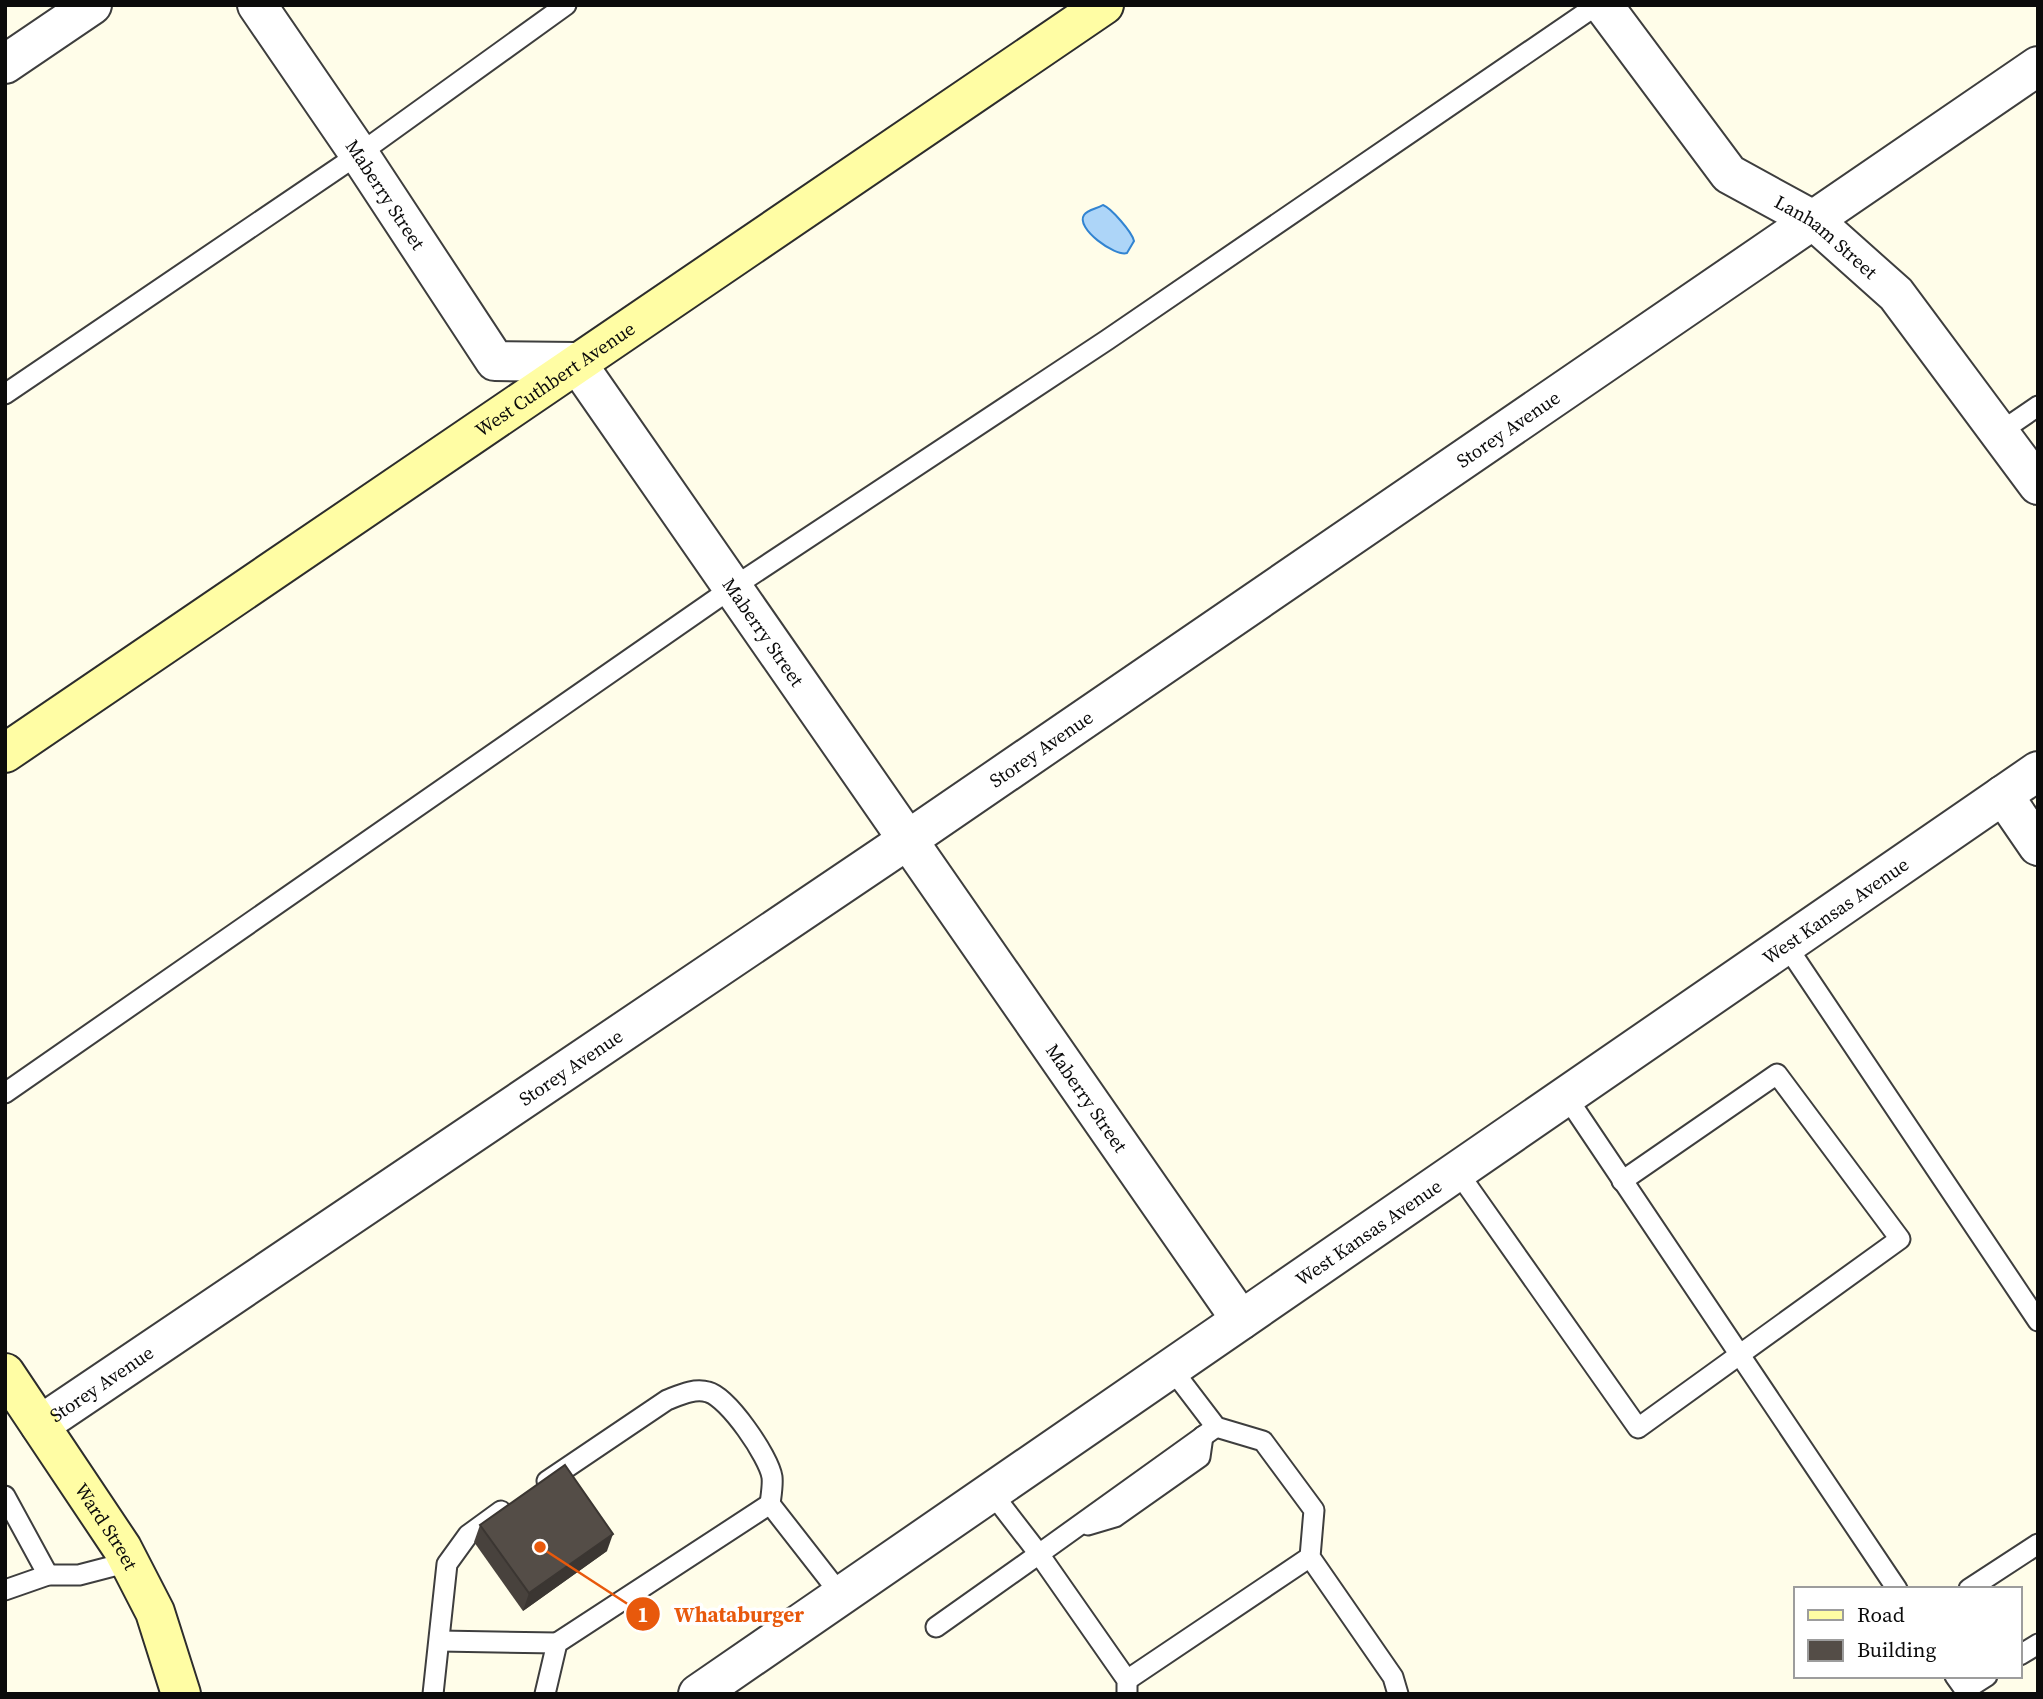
<svg xmlns="http://www.w3.org/2000/svg" width="2043" height="1699" font-family="'Source Serif 4',serif">
<rect width="100%" height="100%" fill="#fffde9"/>
<path fill="#add5f8" stroke="#3284d1" stroke-width="2" d="M1103 205C1111 208 1132 232 1134 241L1127 253C1115 257 1075 228 1084 215 1088 209 1097 209 1103 205Z"/>
<g fill="none" stroke-linecap="round" stroke-linejoin="round">
<g stroke="#3e3e3e" stroke-width="23">
<g id="lane">
<path d="M5 394 359 154 566 5"/>
<path d="M2000 432 2038 406"/>
<path d="M1786 945 2038 1321"/>
<path d="M5 1093 732 588 1107 340 1597 5"/>
<path d="M1566 1096 1897 1589"/>
<path d="M1457 1171 1638 1428 1900 1239 1777 1074 1622 1181"/>
<path d="M1171 1368 1216 1427 1263 1441 1314 1510 1310 1557 1393 1677 1398 1694"/>
<path d="M547 1481 667 1400C680 1395 694 1388 708 1392 728 1397 769 1457 772 1477 773 1485 771 1496 770 1504"/>
<path d="M991 1492 1039 1554 1216 1427"/>
<path d="M5 1496 48 1575"/>
<path d="M1088 1525 1115 1517 1200 1457 1203 1436"/>
<path d="M1969 1589 2038 1544"/>
<path d="M5 1590 48 1575H79L129 1562"/>
<path d="M936 1627 1039 1554 1127 1680V1694"/>
<path d="M440 1641 557 1643"/>
<path d="M2020 1655 2038 1644"/>
<path d="M1955 1676 1965 1690 1987 1676"/>
<path d="M1127 1680 1310 1557"/>
<path d="M433 1694 447 1564 468 1535 501 1511"/>
<path d="M545 1694 557 1643 770 1504 841 1595"/>
</g>
</g>
<g stroke="#3e3e3e" stroke-width="42">
<g id="street">
<path id="s1" d="M257 5 359 154 495 361 576 362 1241 1320"/>
<path id="s2" d="M1603 5 1729 174 1813 220 1896 294 2038 485"/>
<path d="M5 64 92 5"/>
<path d="M2003 795 2038 846"/>
<path id="s3" d="M40 1425 906 841 2038 66"/>
<path id="s4" d="M698 1694 2038 771"/>
</g>
</g>
<g stroke="#2d2d2d" stroke-width="42">
<g id="secondary">
<path id="s5" d="M5 753 1104 5"/>
<path id="s6" d="M5 1373 122 1548 155 1612 181 1694"/>
</g>
</g>
<use href="#lane" stroke="#fff" stroke-width="19"/>
<use href="#street" stroke="#fff" stroke-width="38"/>
<use href="#secondary" stroke="#fffda4" stroke-width="38"/>
</g>
<path fill="#48423d" d="M480 1525 607 1551 523 1611 474 1542Z"/>
<path fill="#3b3632" d="M613 1534 607 1551 523 1611 529 1593Z"/>
<path fill="#544d47" stroke="#3b3632" stroke-width="2" d="M565 1465 613 1534 529 1593 480 1525Z"/>
<g text-anchor="middle" stroke-width="7" stroke-linejoin="round" paint-order="stroke">
<g font-size="19" fill="#0b0b0b" stroke="#fff">
<text dy="7" stroke="none"><textPath href="#s1" startOffset="229">Maberry Street</textPath></text>
<text dy="7" stroke="none"><textPath href="#s2" startOffset="327">Lanham Street</textPath></text>
<text dy="7" stroke="none"><textPath href="#s5" startOffset="665">West Cuthbert Avenue</textPath></text>
<text dy="7" stroke="none"><textPath href="#s3" startOffset="1774">Storey Avenue</textPath></text>
<text dy="7" stroke="none"><textPath href="#s1" startOffset="838">Maberry Street</textPath></text>
<text dy="7" stroke="none"><textPath href="#s3" startOffset="1208">Storey Avenue</textPath></text>
<text dy="7" stroke="none"><textPath href="#s4" startOffset="1381">West Kansas Avenue</textPath></text>
<text dy="7" stroke="none"><textPath href="#s3" startOffset="640">Storey Avenue</textPath></text>
<text dy="7" stroke="none"><textPath href="#s1" startOffset="1405">Maberry Street</textPath></text>
<text dy="7" stroke="none"><textPath href="#s4" startOffset="814">West Kansas Avenue</textPath></text>
<text dy="7" stroke="none"><textPath href="#s3" startOffset="74">Storey Avenue</textPath></text>
<text dy="7" stroke="none"><textPath href="#s6" startOffset="184">Ward Street</textPath></text>
</g>
</g>
<path fill="none" stroke="#e8590c" stroke-width="2.5" d="M540 1547L643 1614"/>
<g fill="#e8590c" stroke="#fff" stroke-width="2.5">
<circle cx="540" cy="1547" r="7"/>
<circle cx="643" cy="1614" r="18"/>
</g>
<g font-size="21" text-anchor="middle" font-weight="bold" fill="#fff">
<text x="643" y="1622">1</text>
</g>
<g font-size="21" text-anchor="middle" font-weight="bold" fill="#e8590c" stroke="#fff" stroke-width="7" stroke-linejoin="round" paint-order="stroke">
<text x="739" y="1622">Whataburger</text>
</g>
<rect width="2043" height="1699" fill="none" stroke="#0b0b0b" stroke-width="14"/>
<rect x="1794" y="1587" width="228" height="91" fill="#ffffff" stroke="#9d9d9d" stroke-width="2"/>
<rect x="1808" y="1610" width="35" height="10" fill="#fffda4" stroke="#9d9d9d" stroke-width="2"/>
<text x="1857" y="1622" font-size="21" fill="#0b0b0b">Road</text>
<rect x="1808" y="1640" width="35" height="21" fill="#544d47" stroke="#9d9d9d" stroke-width="2"/>
<text x="1857" y="1657" font-size="21" fill="#0b0b0b">Building</text>
</svg>
